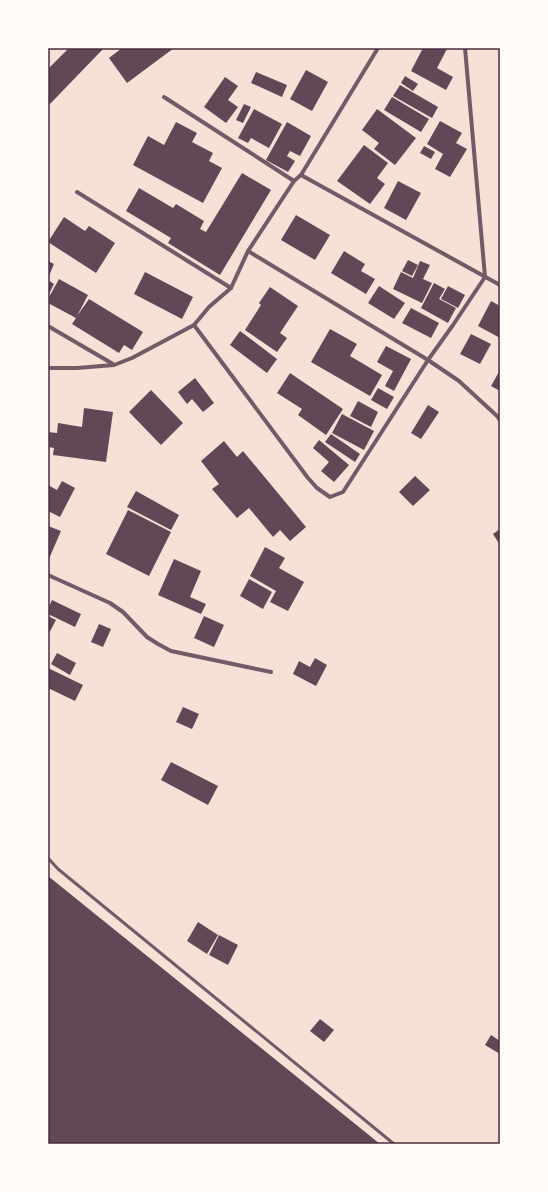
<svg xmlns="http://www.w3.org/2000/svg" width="548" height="1192" font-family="'Public Sans',sans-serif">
<rect width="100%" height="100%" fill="#f7e1d7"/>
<g fill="#644757">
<path d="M69 48H104L48 106V69Z"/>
<path d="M122 48H174L127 83 109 58Z"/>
<path d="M423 48 447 49 437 68 453 77 446 90 411 71Z"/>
<path d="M306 70 328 82 312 111 290 99Z"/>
<path d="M256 72 287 85 282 97 251 83Z"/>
<path d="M405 76 418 84 413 91 401 83Z"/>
<path d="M225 77 238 86 228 100 238 107 226 123 204 107Z"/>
<path d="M400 85 438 107 432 118 393 96Z"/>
<path d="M392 97 429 119 421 132 384 110Z"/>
<path d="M244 104 251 107 243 123 236 120Z"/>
<path d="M254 109 282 124 269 148 251 138 248 143 238 138Z"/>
<path d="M377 109 416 138 395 165 374 149 379 143 362 130Z"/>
<path d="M440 121 462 133 456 143 467 149 450 177 435 169 443 154 427 144Z"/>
<path d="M176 122 197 133 192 142 213 153 209 161 222 168 203 203 133 165 148 136 164 145Z"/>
<path d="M287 122 311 136 300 156 290 151 287 156 295 161 288 172 266 160Z"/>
<path d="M364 145 388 163 377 178 385 184 370 204 337 181Z"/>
<path d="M424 146 435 152 431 159 420 153Z"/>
<path d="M242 173 271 190 220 275 168 243 171 238 126 211 139 188 173 208 176 204 204 221 200 229 206 232Z"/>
<path d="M398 181 421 193 406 220 384 208Z"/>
<path d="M296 215 330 235 315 260 281 240Z"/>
<path d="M64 217 85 231 89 226 115 243 96 273 48 242Z"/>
<path d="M344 251 365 264 361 271 375 279 366 294 331 273Z"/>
<path d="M408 260 418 265 412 276 402 271Z"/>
<path d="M48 261 54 264 49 276 48 275Z"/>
<path d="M420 261 430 265 423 279 432 283 422 303 393 289 401 272 413 278Z"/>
<path d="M145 272 193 297 182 319 134 294Z"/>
<path d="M59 279 88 295 77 316 89 299 143 332 132 350 124 345 119 353 72 324 76 318 48 303V299Z"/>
<path d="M48 280 54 284 48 296Z"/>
<path d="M434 283 445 289 439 299 456 308 448 323 421 308Z"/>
<path d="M379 286 405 303 394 319 368 303Z"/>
<path d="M448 286 465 295 458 308 441 299Z"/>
<path d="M270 287 298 306 280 333 287 338 277 352 245 330 261 305 259 303Z"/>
<path d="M491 301 500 306V338L478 326Z"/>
<path d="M411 308 439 323 431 338 402 323Z"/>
<path d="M330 329 357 344 350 356 382 375 370 396 311 362Z"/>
<path d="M240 331 277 359 267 373 230 345Z"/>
<path d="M471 334 491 344 480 364 460 354Z"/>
<path d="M386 346 411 359 394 391 385 386 393 371 377 362Z"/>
<path d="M500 370V391L491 386Z"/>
<path d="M290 373 343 409 326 435 298 415 302 409 277 393Z"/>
<path d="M195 378 214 403 203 412 192 399 187 404 178 392Z"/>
<path d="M378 388 394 397 387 409 371 400Z"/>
<path d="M151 390 183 423 161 445 129 412Z"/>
<path d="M358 401 378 412 371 427 350 416Z"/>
<path d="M428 405 439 412 421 439 411 433Z"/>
<path d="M84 408 113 412 106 462 53 455 54 448 48 447V432L57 433 58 423 82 427Z"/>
<path d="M342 414 374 431 364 450 332 433Z"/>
<path d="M331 434 360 454 355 462 325 442Z"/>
<path d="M319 440 349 465 334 482 321 471 329 462 313 448Z"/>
<path d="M224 441 237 457 243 451 306 527 290 541 280 530 273 537 249 508 237 518 212 489 219 484 201 461Z"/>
<path d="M415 476 430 490 413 506 399 492Z"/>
<path d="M62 481 75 488 60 517 48 511V485L57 490Z"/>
<path d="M136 491 179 515 171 530 127 507Z"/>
<path d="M128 510 171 532 149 576 106 554Z"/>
<path d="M48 526 61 531 48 561Z"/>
<path d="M500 529V545L493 534Z"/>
<path d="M265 547 285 558 279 568 304 582 288 611 270 602 276 591 250 576Z"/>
<path d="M174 559 201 571 190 597 206 604 201 614 158 595Z"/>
<path d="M249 579 272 592 263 609 240 596Z"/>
<path d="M52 600 81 614 75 627 48 614V609Z"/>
<path d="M48 616 56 620 48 635Z"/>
<path d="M204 616 224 625 214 647 194 638Z"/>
<path d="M99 624 111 629 103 647 91 642Z"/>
<path d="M57 653 76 663 70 675 51 664Z"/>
<path d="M315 658 327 665 316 686 293 674 299 661 310 667Z"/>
<path d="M48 668 83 685 75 701 48 688Z"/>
<path d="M183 707 199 714 192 729 176 722Z"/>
<path d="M171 762 218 786 208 805 161 780Z"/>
<path d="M48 876 380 1144H48Z"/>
<path d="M198 922 218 935 207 954 187 941Z"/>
<path d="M219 935 238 945 228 965 209 955Z"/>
<path d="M320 1019 334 1030 324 1042 310 1031Z"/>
<path d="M491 1035 500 1041V1054L485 1045Z"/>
</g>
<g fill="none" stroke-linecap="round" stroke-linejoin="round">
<path stroke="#755966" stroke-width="3" d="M48 858 58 869 394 1144"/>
<g stroke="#755966" stroke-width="4">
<path d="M164 97 294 181"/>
<path d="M301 175 500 285"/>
<path d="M77 192 231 288"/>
<path d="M248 251 428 360 459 381 497 416 500 420"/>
<path d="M194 325 308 478 317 488 330 497 343 492 428 360 453 325 485 277 465 48"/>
<path d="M48 326 113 364"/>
<path d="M48 368H77L114 365 132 358 194 325 209 307 231 288 248 251 294 181 301 175 378 48"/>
<path d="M48 575 110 603 123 612 147 637 158 644 171 651 271 672"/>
</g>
</g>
<rect width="548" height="1192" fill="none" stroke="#fffaf5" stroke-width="98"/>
<rect x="49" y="49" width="450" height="1094" fill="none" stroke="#4a2c40" stroke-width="1.5"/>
</svg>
